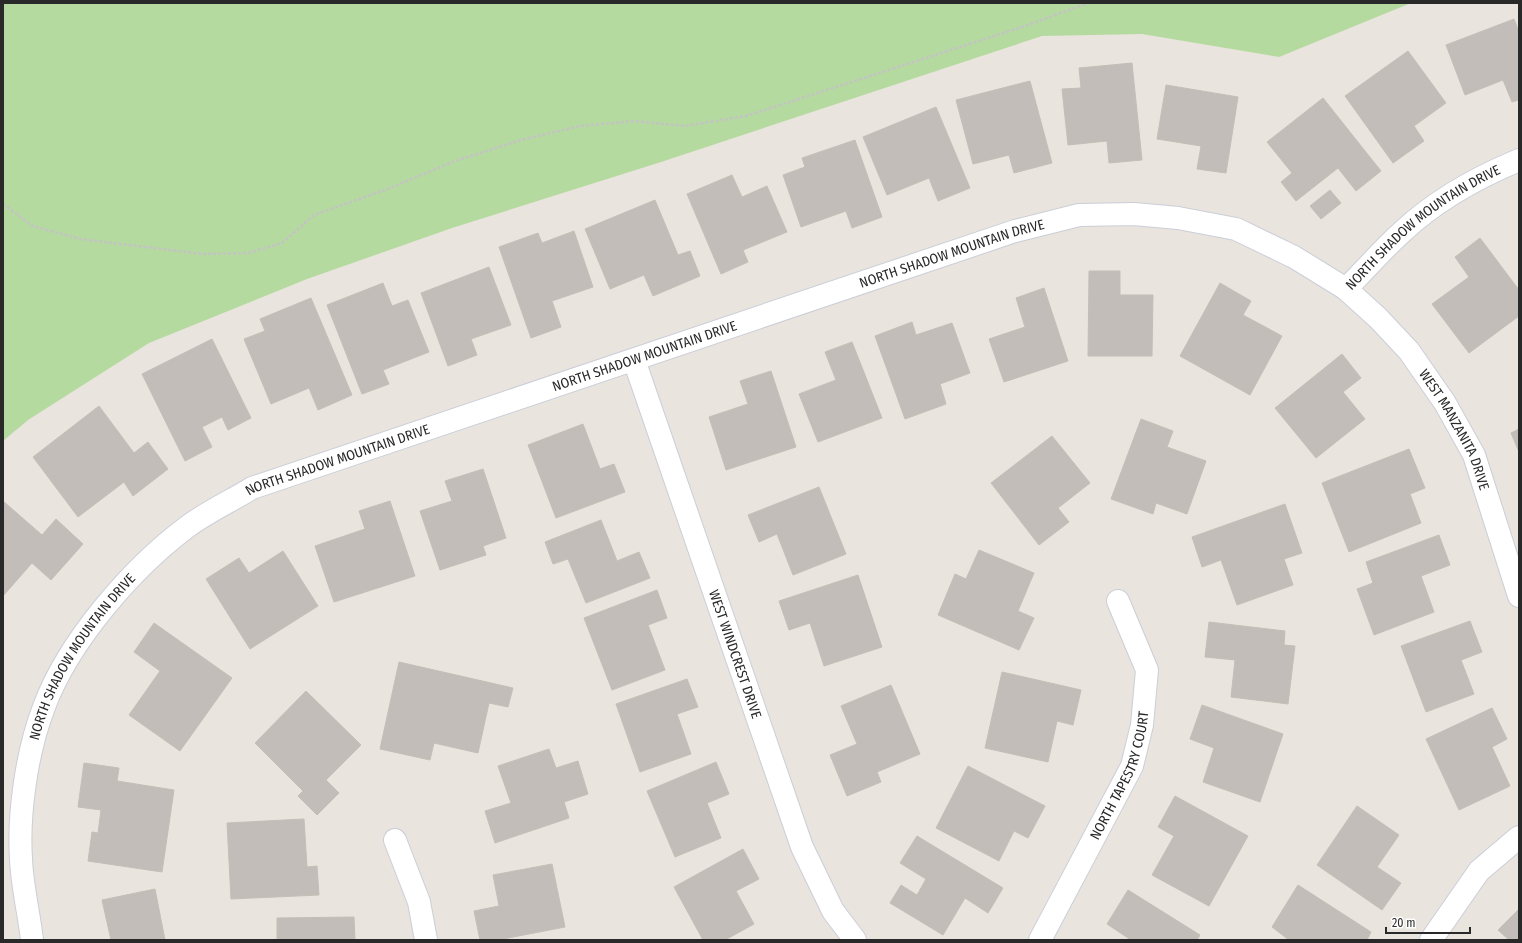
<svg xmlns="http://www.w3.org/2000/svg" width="1522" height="943" font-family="'Fira Sans Condensed',sans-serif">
<rect width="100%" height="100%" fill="#e9e4dd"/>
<path fill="#b5da9f" d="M3 3H1411L1279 57 1142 34 1042 36 661 162 452 228 307 279 149 343 28 420 3 441Z"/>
<g fill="#c2bdb9" stroke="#c4bfb6">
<path d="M1514 19 1519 32V100L1512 102 1503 80 1465 95 1446 45Z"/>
<path d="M1408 51 1446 103 1414 126 1424 141 1393 163 1345 96Z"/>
<path d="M1132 63 1142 160 1109 163 1107 141 1068 145 1062 89 1081 88 1079 68Z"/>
<path d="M1030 81 1052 163 1014 173 1009 155 973 164 956 100Z"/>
<path d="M1166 85 1238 97 1226 173 1197 169 1201 146 1157 139Z"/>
<path d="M1323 98 1381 171 1356 191 1338 168 1296 201 1281 182 1292 173 1267 142Z"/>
<path d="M936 107 970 188 938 201 929 178 887 195 863 137Z"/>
<path d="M855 140 882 217 852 228 846 211 801 227 783 175 805 167 802 158Z"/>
<path d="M732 175 742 197 767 186 787 232 743 250 748 262 721 274 687 194Z"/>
<path d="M1330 190 1341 203 1321 219 1310 206Z"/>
<path d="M655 200 678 255 690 251 700 276 653 296 644 275 610 289 585 229Z"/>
<path d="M574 231 593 287 552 301 561 327 531 338 499 247 538 233 542 243Z"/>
<path d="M1480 238 1519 290V316L1469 353 1432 304 1469 277 1455 257Z"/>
<path d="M489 267 511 325 471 339 477 355 448 366 421 293Z"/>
<path d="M1089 271H1120V295H1153L1152 356H1088Z"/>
<path d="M383 283 392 306 408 300 429 352 383 370 389 384 362 394 327 305Z"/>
<path d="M1220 283 1251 301 1243 315 1282 336 1250 395 1180 356Z"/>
<path d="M1044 288 1068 361 1004 382 989 339 1025 327 1016 298Z"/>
<path d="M311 298 352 395 318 410 309 388 271 404 244 339 265 331 260 319Z"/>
<path d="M912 322 916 335 952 323 970 373 940 384 946 404 905 419 875 336Z"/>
<path d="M212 339 251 418 228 430 222 417 202 427 212 447 185 461 142 374Z"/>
<path d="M852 342 882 418 818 442 799 394 836 380 825 352Z"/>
<path d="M1342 354 1361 378 1343 392 1365 419 1316 458 1275 408Z"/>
<path d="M771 371 796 447 726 470 709 417 748 404 740 381Z"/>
<path d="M99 406 134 453 148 442 168 469 133 496 124 482 78 517 33 457Z"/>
<path d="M1141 419 1173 431 1167 447 1206 461 1187 514 1156 503 1153 514 1111 499Z"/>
<path d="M583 424 600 469 614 464 625 492 556 518 528 445Z"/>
<path d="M1519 429V452L1511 433Z"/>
<path d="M1052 436 1090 483 1058 508 1069 522 1039 545 991 483Z"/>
<path d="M1409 449 1425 488 1410 494 1421 523 1349 552 1322 483Z"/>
<path d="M483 469 506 538 483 546 486 555 440 570 420 511 452 501 445 481Z"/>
<path d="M819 487 846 554 793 575 777 534 759 542 748 515Z"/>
<path d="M3 501 42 535 56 519 83 544 51 580 32 563 3 596Z"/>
<path d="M390 501 415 576 334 602 315 546 365 529 359 511Z"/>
<path d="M1285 504 1302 553 1284 559 1293 585 1237 605 1221 560 1202 567 1192 537Z"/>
<path d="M601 520 617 561 639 552 650 578 586 603 568 559 553 564 545 542Z"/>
<path d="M1439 535 1450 565 1421 576 1434 612 1374 635 1357 589 1373 583 1366 562Z"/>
<path d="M979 550 1034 573 1018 611 1034 618 1019 650 938 615 955 574 966 579Z"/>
<path d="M283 551 318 606 250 649 206 579 239 558 249 573Z"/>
<path d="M858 575 882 647 824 666 810 623 789 630 779 601Z"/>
<path d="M657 590 667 618 648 625 665 670 612 690 584 618Z"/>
<path d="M1470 621 1482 652 1461 660 1474 694 1426 712 1401 646Z"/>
<path d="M1209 622 1285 631 1284 645 1295 646 1288 704 1231 697 1235 660 1205 657Z"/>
<path d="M154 623 232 678 180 751 129 715 160 671 134 652Z"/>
<path d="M399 662 513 688 508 707 489 703 478 753 434 743 430 760 380 749Z"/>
<path d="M1002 672 1081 690 1073 725 1057 721 1048 762 985 748Z"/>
<path d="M687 679 698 707 677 714 691 754 640 772 616 704Z"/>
<path d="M891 685 920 754 877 772 881 782 847 796 830 755 857 744 841 706Z"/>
<path d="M306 691 361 745 326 780 339 793 317 815 298 796 303 791 255 743Z"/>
<path d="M1202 705 1283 734 1260 802 1203 782 1214 748 1190 739Z"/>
<path d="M1492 708 1507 739 1492 747 1510 786 1459 810 1426 739Z"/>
<path d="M549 749 556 768 578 761 588 794 564 802 569 818 495 843 485 811 511 803 498 766Z"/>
<path d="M716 762 729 794 707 803 721 838 675 857 647 791Z"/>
<path d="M84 763 119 768 117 781 174 790 162 872 88 861 92 832 98 833 101 810 78 807Z"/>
<path d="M968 766 1045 806 1028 838 1014 831 999 861 936 828Z"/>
<path d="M1175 796 1248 836 1209 906 1152 875 1174 836 1158 827Z"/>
<path d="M1357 806 1399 835 1377 867 1401 883 1382 910 1317 865Z"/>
<path d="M304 819 307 867 317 866 319 895 231 899 227 823Z"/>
<path d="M917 836 1003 888 988 913 965 898 943 935 890 903 901 885 917 895 926 879 900 863Z"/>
<path d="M743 849 759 879 736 891 754 924 725 940H703L674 887Z"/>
<path d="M552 864 565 927 498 940H480L474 911 499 906 493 875Z"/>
<path d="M1298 885 1371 932 1367 940H1289L1272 927Z"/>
<path d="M155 889 165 940H111L102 900Z"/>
<path d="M1128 890 1200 935 1197 940H1131L1107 924Z"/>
<path d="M1519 909V940H1509L1498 930Z"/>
<path d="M354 917 355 940H277V918Z"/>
</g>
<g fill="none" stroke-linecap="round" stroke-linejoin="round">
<g stroke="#cbced9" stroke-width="24">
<g id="minor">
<path id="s1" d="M1346 289 1378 318 1409 351 1445 403 1474 455 1519 596"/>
<path id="s2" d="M634 360 802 847 833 911 855 940"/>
<path d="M395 840 419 902 426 940"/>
<path id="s3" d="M32 940C29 913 22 886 21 859 18 813 27 751 44 707 68 642 131 569 187 527 207 512 231 501 252 488L1015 231 1079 215 1134 214 1178 218 1236 229 1294 257 1346 289C1365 270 1382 250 1402 232 1435 201 1478 177 1519 160"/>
<path id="s4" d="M1040 940 1132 766 1142 725 1147 670 1118 601"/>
<path d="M1431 940 1479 871 1519 837"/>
</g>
</g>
<path stroke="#c3c3c3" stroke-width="2.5" stroke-dasharray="3 2" stroke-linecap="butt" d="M3 204 33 226 80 239 203 254 248 253 282 243 314 215 390 188 455 161 521 140 580 126 635 121 685 126 746 116 1022 27 1088 3"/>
<use href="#minor" stroke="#fff" stroke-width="22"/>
</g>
<g text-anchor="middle" stroke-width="4" stroke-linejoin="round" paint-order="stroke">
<g font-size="14" fill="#292929" stroke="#fff">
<text dy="5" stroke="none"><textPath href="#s3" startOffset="1799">NORTH SHADOW MOUNTAIN DRIVE</textPath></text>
<text dy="5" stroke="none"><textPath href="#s3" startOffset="1283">NORTH SHADOW MOUNTAIN DRIVE</textPath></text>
<text dy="5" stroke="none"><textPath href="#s3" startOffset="959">NORTH SHADOW MOUNTAIN DRIVE</textPath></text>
<text dy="5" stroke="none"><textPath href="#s1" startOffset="180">WEST MANZANITA DRIVE</textPath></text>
<text dy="5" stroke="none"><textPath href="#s3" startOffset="635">NORTH SHADOW MOUNTAIN DRIVE</textPath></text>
<text dy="5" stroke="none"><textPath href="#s2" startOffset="311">WEST WINDCREST DRIVE</textPath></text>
<text dy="5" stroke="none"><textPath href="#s3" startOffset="299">NORTH SHADOW MOUNTAIN DRIVE</textPath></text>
<text dy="5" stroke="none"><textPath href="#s4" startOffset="184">NORTH TAPESTRY COURT</textPath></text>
</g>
</g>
<rect width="1522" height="943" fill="none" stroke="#292929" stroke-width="8"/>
<path d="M1386 927v6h84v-6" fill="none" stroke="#292929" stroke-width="2"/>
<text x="1392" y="927" font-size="12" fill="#292929" stroke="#ffffff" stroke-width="3" paint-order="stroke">20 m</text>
</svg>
